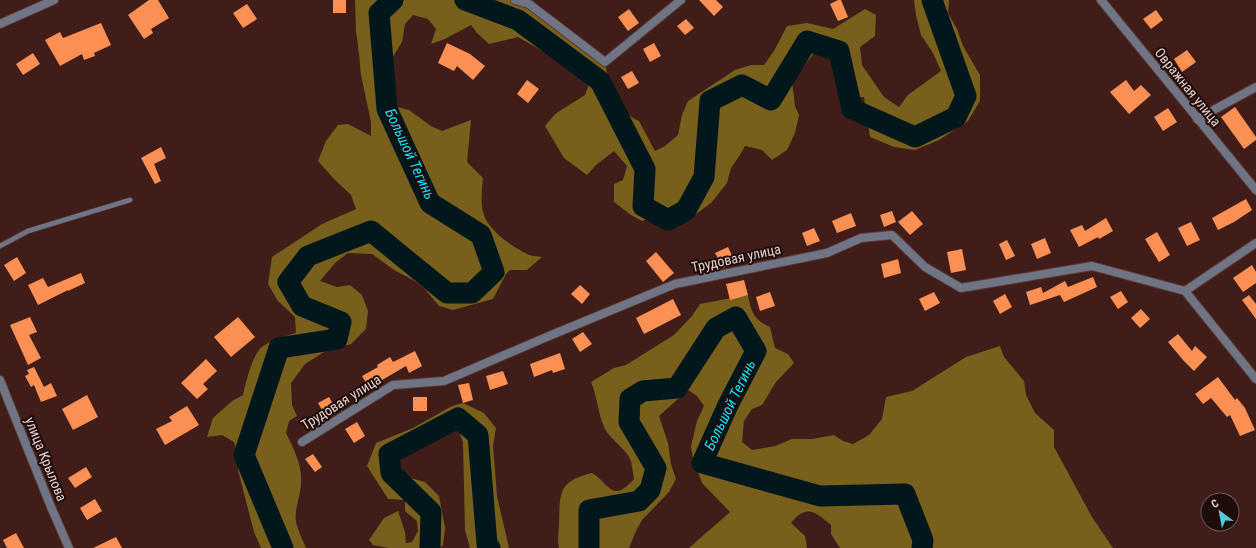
<svg xmlns="http://www.w3.org/2000/svg" width="1256" height="548" font-family="'Roboto Condensed',sans-serif">
<rect width="100%" height="100%" fill="#401d18"/>
<g fill="#785f1b">
<path d="M355 0H515L529 4 605 62C609 86 615 111 639 121L655 151 665 146 678 135 682 115 688 101 735 70 751 65H764L774 51 787 26 807 23 833 29 865 9 876 15 875 36 860 47 862 65 884 97 899 107 908 95 941 71 933 53 921 35 916 15 914 0H949L948 13 957 29 963 46 980 75V101L968 121 939 140 915 150 894 147 870 137 864 97 842 98 830 54 815 52 792 81 795 106 799 115 795 133 787 150 772 160 762 150 745 146 740 155 731 168 727 183 711 203 696 214 679 222 668 213 642 221 631 215 614 202V184L623 180 627 166 614 151 596 165 587 175 564 158 545 126 555 114 585 95 589 84 579 72 518 37 489 44 477 33 471 25 445 39 431 44 436 29 428 19 413 15 405 24 402 42 389 63V90L397 107 409 110 431 126 442 131 471 120 467 162 483 178C482 190 480 203 484 215 489 231 513 247 527 254 531 256 537 256 542 257L527 270H510L506 274 493 299 453 310 439 306 424 288 413 280 394 270 372 254 348 253 335 263 320 281 337 287 350 285 362 295 368 311 366 329 351 344 324 352 305 364 291 383 292 405 297 416 289 421 286 433C294 449 302 465 301 482 301 495 294 509 296 522 298 531 303 540 306 548H261L254 532 238 470 237 451 234 442 222 435 207 437 213 418 232 401 243 395C246 382 251 361 259 350 265 342 286 336 296 333L295 317 278 301 268 284 272 257 322 224 356 209 351 195 334 179 318 161 326 141 338 125 348 124 371 136V122L361 75 359 54 356 31Z"/>
<path d="M748 295C751 312 754 320 770 327L775 348 788 354 794 363 776 382 762 405 752 409 744 421 742 442 752 450 775 446 792 439H812L834 435 843 441 853 444 869 435 882 419 886 397 912 391 966 357 1000 346 1004 357 1024 381 1026 395 1035 413 1054 430V447L1092 517 1113 548H840L831 534V525C815 511 806 504 791 523L805 536 807 548H689L730 512 702 483 693 459 691 446 697 421 704 406 697 396 688 390 659 416 668 443 671 464 676 479 669 492 642 520 635 533 629 548H559C557 539 559 532 559 523 560 493 558 481 592 473 610 484 612 504 634 479 633 473 632 466 631 461 626 448 610 440 604 427 598 413 597 396 591 382L614 368 626 365 674 335 692 316 700 304Z"/>
<path d="M463 403 484 413 496 428 493 446 497 496 509 548H470L465 530 463 443 457 424C436 435 412 444 397 463L399 475 425 482 439 496 445 528 443 545 440 548H389L373 545 369 540 384 518 398 511 405 532 406 543 412 542 418 531 417 521 405 511V500L388 499 367 466 376 443 413 428 452 406Z"/>
</g>
<g fill="none" stroke-linecap="round" stroke-linejoin="round">
<g stroke="#02171b" stroke-width="21">
<path d="M465 0 518 20 600 81 645 169 643 206 668 220 686 210 704 177 710 101 742 85 771 100 807 41 839 51 852 109 915 137 956 117 966 96 932 0"/>
<path d="M283 548 244 455 279 348 337 339 341 322 302 306 288 282 308 256 371 231 447 293H472L494 272 481 235 430 203 387 109 379 13 393 0"/>
<path d="M430 548 431 512 391 473 389 454 458 418 478 435 487 544 490 548"/>
<path d="M589 548V510L639 501 650 490 656 468 629 422 630 399 643 391 677 388 716 328 736 317 756 351 728 405 702 463 820 496 905 494 923 540 922 548"/>
</g>
</g>
<g fill="#fb9054">
<path d="M149 0H158L169 18 151 29 153 33 144 39 128 15Z"/>
<rect x="333" y="0" width="13" height="13"/>
<path d="M699 0H716L723 7 714 16Z"/>
<path d="M838 0H841L848 17 838 21 830 4Z"/>
<path d="M247 4 257 19 243 28 233 13Z"/>
<path d="M629 9 639 23 628 31 618 17Z"/>
<path d="M1156 10 1163 20 1151 29 1143 19Z"/>
<path d="M686 19 694 28 685 35 677 26Z"/>
<path d="M101 23 111 45 94 53 95 56 84 60 82 54 60 66 45 40 60 32 63 38Z"/>
<path d="M447 43 470 54 485 66 473 80 457 66 454 71 438 63Z"/>
<path d="M654 43 661 56 650 62 643 49Z"/>
<path d="M1187 50 1196 62 1182 72 1174 59Z"/>
<path d="M33 53 40 64 23 75 16 64Z"/>
<path d="M632 71 639 83 628 89 621 77Z"/>
<path d="M527 80 539 89 528 103 517 94Z"/>
<path d="M1126 80 1134 91 1141 85 1151 95 1129 114 1110 92Z"/>
<path d="M1235 107 1256 137V140L1244 149 1221 117Z"/>
<path d="M1168 108 1177 122 1163 131 1154 117Z"/>
<path d="M161 147 166 158 154 164 161 181 155 184 141 158Z"/>
<path d="M1246 199 1252 210 1234 222 1218 230 1212 218Z"/>
<path d="M892 211 896 222 884 227 880 215Z"/>
<path d="M912 211 923 224 910 235 898 222Z"/>
<path d="M851 213 856 226 837 233 832 221Z"/>
<path d="M1106 218 1113 231 1099 239 1098 237 1079 247 1070 230 1082 225 1085 231Z"/>
<path d="M1191 222 1200 240 1187 246 1178 228Z"/>
<path d="M814 228 820 241 807 246 802 233Z"/>
<path d="M1157 232 1170 255 1159 262 1145 239Z"/>
<path d="M1045 238 1051 253 1037 259 1031 244Z"/>
<path d="M1007 240 1015 256 1006 260 999 244Z"/>
<path d="M728 247 735 262 723 268 715 253Z"/>
<path d="M962 249 966 270 951 273 947 252Z"/>
<path d="M656 252 674 273 663 282 646 261Z"/>
<path d="M17 257 26 273 14 281 4 265Z"/>
<path d="M898 259 901 273 884 278 881 264Z"/>
<path d="M1252 265 1256 272V283L1243 292 1233 278Z"/>
<path d="M81 273 85 283 68 291V290L38 305 28 285 43 278 48 287Z"/>
<path d="M1093 277 1097 287 1064 302 1060 295 1030 305 1026 292 1041 287 1043 293 1065 281 1068 287Z"/>
<path d="M744 280 748 295 730 300 726 284Z"/>
<path d="M580 285 590 294 582 304 571 294Z"/>
<path d="M1121 291 1128 302 1118 309 1110 297Z"/>
<path d="M770 292 775 306 760 311 756 297Z"/>
<path d="M934 292 940 303 925 311 919 299Z"/>
<path d="M1005 294 1012 307 1000 314 993 301Z"/>
<path d="M1249 295 1256 304V319L1242 300Z"/>
<path d="M673 299 681 315 644 334 636 318Z"/>
<path d="M1141 309 1150 319 1140 328 1131 318Z"/>
<path d="M30 317 37 332 29 335 41 358 28 365 10 325Z"/>
<path d="M238 317 255 337 231 357 214 337Z"/>
<path d="M583 332 592 344 580 352 572 339Z"/>
<path d="M1178 334 1192 351 1195 346 1207 357 1194 371 1183 360 1168 342Z"/>
<path d="M415 351 422 366 409 373 406 366 377 383 379 386 371 391 362 376 378 367 377 365 390 357 393 362Z"/>
<path d="M560 353 565 369 553 373 552 370 534 377 530 364Z"/>
<path d="M206 359 217 371 203 384 208 389 197 399 181 383Z"/>
<path d="M34 367 44 387 51 383 57 396 41 402 34 385 31 387 25 376 29 374 27 370Z"/>
<path d="M503 371 508 384 490 390 486 376Z"/>
<path d="M1218 377 1235 400 1237 398 1245 408 1255 430 1240 436 1230 415 1227 417 1211 398 1203 404 1195 394Z"/>
<path d="M469 383 473 400 463 403 458 385Z"/>
<path d="M87 395 98 417 73 430 62 409Z"/>
<path d="M329 397 337 411 326 417 318 403Z"/>
<rect x="413" y="397" width="14" height="14"/>
<path d="M187 406 199 425 165 445 156 429 172 421 169 417Z"/>
<path d="M357 422 365 436 354 443 345 429Z"/>
<path d="M313 454 322 467 315 472 305 459Z"/>
<path d="M86 467 92 477 75 488 68 478Z"/>
<path d="M95 499 102 511 87 520 80 508Z"/>
<path d="M16 533 24 548H7L3 540Z"/>
<path d="M116 537 122 548H93Z"/>
</g>
<g fill="none" stroke-linecap="round" stroke-linejoin="round">
<g stroke="#5b3935" stroke-width="6">
<path id="service" d="M0 246 28 231 130 200"/>
</g>
<g stroke="#5b3935" stroke-width="10">
<g id="minor">
<path d="M515 0 529 4 605 62 681 0"/>
<path d="M1197 119 1256 87"/>
<path d="M1185 291 1256 243"/>
<path d="M0 380 51 507 69 548"/>
<path d="M302 442 393 385 444 381 549 336 675 284 827 253 861 238 892 235 925 267 961 288 1092 266 1185 291 1256 379"/>
</g>
</g>
<g stroke="#5b3935" stroke-width="10">
<g id="tertiary">
<path d="M1101 0 1256 190"/>
<path d="M0 24 54 0"/>
</g>
</g>
<use href="#service" stroke="#6f7585" stroke-width="4.5"/>
<use href="#minor" stroke="#6f7585" stroke-width="8"/>
<use href="#tertiary" stroke="#6f7585" stroke-width="8"/>
</g>
<g text-anchor="middle" stroke-width="4" stroke-linejoin="round" paint-order="stroke">
<g font-size="14" fill="#e7cfcb" stroke="#1c0c0a">
<text transform="translate(1188 87) rotate(51)" y="5">Овражная улица</text>
<text transform="translate(736 258) rotate(-12)" y="5">Трудовая улица</text>
<text transform="translate(341 402) rotate(-32)" y="5">Трудовая улица</text>
<text transform="translate(46 459) rotate(68)" y="5">улица Крылова</text>
</g>
<g font-size="15" font-style="italic" fill="#09e3fc" stroke="#1c0c0a">
<text transform="translate(410 154) rotate(65)" y="5">Большой Тегинь</text>
<text transform="translate(730 405) rotate(-64)" y="5">Большой Тегинь</text>
</g>
</g>
<g transform="translate(1220 512) rotate(328)"><circle r="19" fill="#1c0c0a" stroke="#6d5a57"/>
<path d="M0-3L7 15L0 10L-7 15Z" fill="#53cadc"/>
<text y="-6" font-size="11" font-weight="bold" text-anchor="middle" fill="#e7cfcb">С</text>
</g>
</svg>
